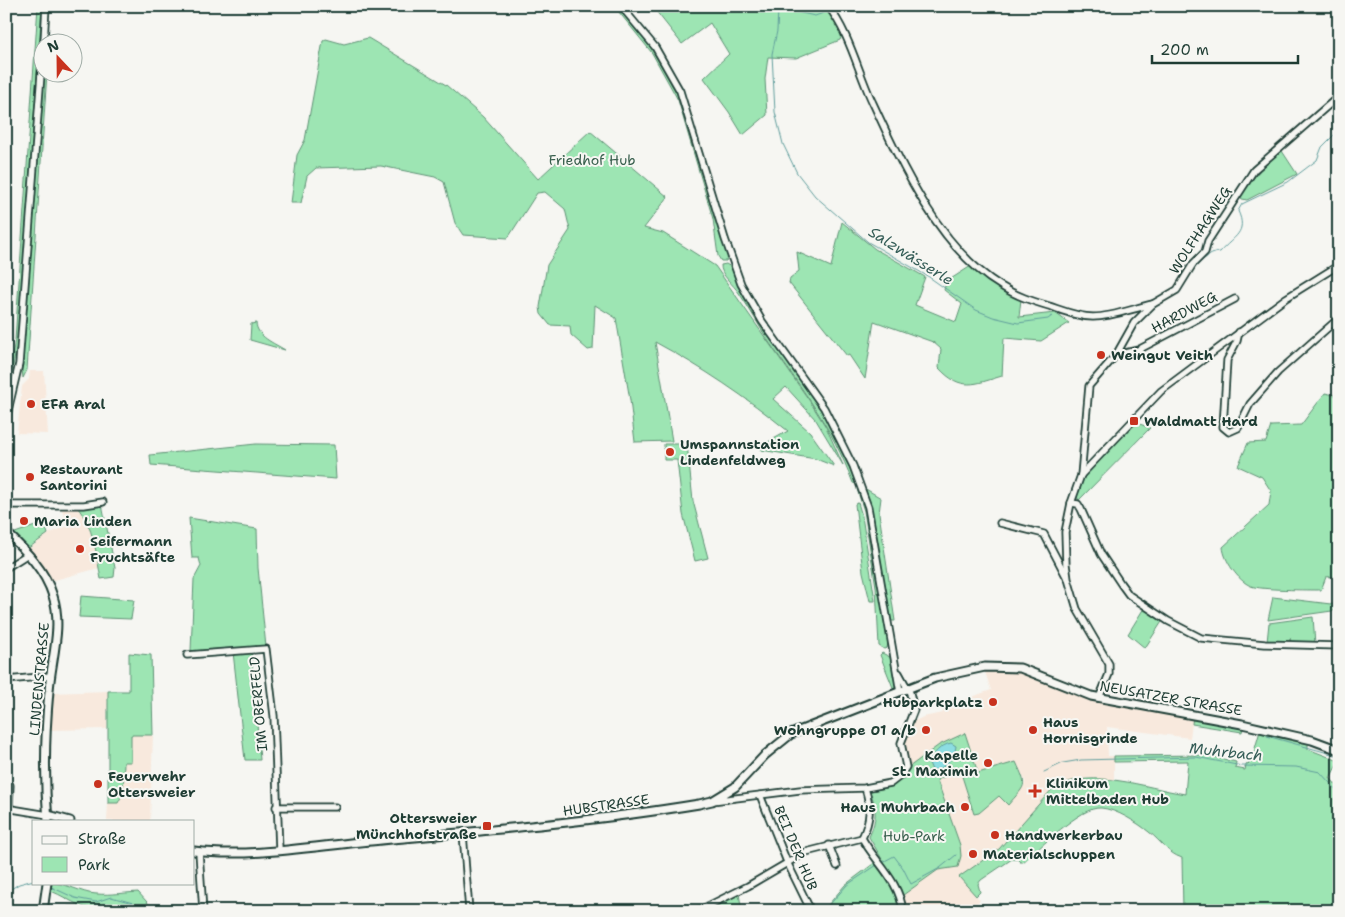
<svg xmlns="http://www.w3.org/2000/svg" width="1345" height="917" font-family="'Shantell Sans',sans-serif">
<rect width="100%" height="100%" fill="#f6f6f2"/>
<filter id="ink" filterUnits="userSpaceOnUse"><feTurbulence type="fractalNoise" baseFrequency=".02" numOctaves="2"/><feDisplacementMap in="SourceGraphic" scale="10" xChannelSelector="R" yChannelSelector="G"/><feConvolveMatrix kernelMatrix="1 2 1 2 8 2 1 2 1" color-interpolation-filters="sRGB"/></filter>
<g filter="url(#ink)">
<g fill="#f8e9dd">
<path d="M30 371H44L48 434 17 433 22 386 29 379Z"/>
<path d="M61 507H76L84 516 93 538 99 568 51 581 43 567 28 549 50 533 68 526Z"/>
<path d="M984 669H1013L1034 674 1082 696 1109 703 1193 716 1190 738 1107 727 1108 756H1114V780L1088 778 1054 787 999 849 959 877 980 900 970 911H905L903 895 938 870 957 867 961 856 960 845 937 780 960 770 974 814 979 813 999 796 1008 805 1024 786 1025 781 1016 762 978 773 965 733 939 745 909 767 902 746V738L913 722 923 717 943 713 941 708 991 690Z"/>
<path d="M108 691 107 729 49 730 51 693Z"/>
<path d="M130 735H153L150 821H107L108 803H118L123 793 124 762 131 761Z"/>
</g>
<g fill="#9de5b3" stroke="#5e9174">
<path d="M38 6H42L18 339 6 403V389L15 340Z"/>
<path d="M614 6H618L652 48 676 88 728 257 726 261H721L718 256 713 219 678 100 652 53Z"/>
<path d="M652 6H826C832 15 846 29 840 40L796 58 768 57 765 79 767 115 743 135 729 112 704 78 729 54 710 23 682 44Z"/>
<path d="M368 38 446 85 483 117 538 179 590 131 668 197 644 228 663 233 715 266 809 400 826 427 843 465 816 420 786 387 773 399 810 432 834 466 816 459 761 450V446L788 431C746 397 703 368 655 342L672 441 635 442 630 400 616 318 595 305 593 349 588 350 571 335 570 326 550 325 541 314 540 307 547 265 570 230 565 209 545 192 537 193 508 238 463 235 455 223 444 182 435 177 381 166 316 168 307 176 301 203H291L297 155 305 140 323 41 326 39 344 44Z"/>
<path d="M44 73H47L27 370 23 378 22 370Z"/>
<path d="M1282 151 1297 174 1247 200 1238 198 1263 166Z"/>
<path d="M842 222 875 249 925 277 915 305 956 322 962 304 944 290 946 282 971 266 989 282 1021 299 1019 317 1055 313 1069 323 1041 341 1004 338 1002 376C975 384 961 392 939 368L941 349 933 342 874 321 865 379 849 355 847 356 789 283 790 278 799 271 797 252 831 267Z"/>
<path d="M726 264 731 267 761 324 828 420 857 484 853 483C831 425 804 392 769 342 759 326 750 309 739 293 734 285 720 275 721 265Z"/>
<path d="M256 323C257 337 274 343 285 350L250 340 251 324Z"/>
<path d="M1325 393 1339 396V576L1326 577 1321 590C1309 590 1260 590 1251 586 1238 581 1224 560 1223 547L1269 505 1271 491 1262 477 1238 466 1248 443 1266 442 1271 426 1301 425Z"/>
<path d="M1135 422 1150 428 1079 500 1076 496 1085 475Z"/>
<path d="M256 444 334 445 336 479 151 465 150 455Z"/>
<path d="M664 444H687L693 501 708 558 695 561 683 514 677 460H664Z"/>
<path d="M864 488 881 498 879 513 895 621H889L876 532Z"/>
<path d="M857 489 860 490 867 517 888 643 887 648 884 649 879 646 876 587 864 511Z"/>
<path d="M858 503 862 516 875 601H870L863 572 855 504Z"/>
<path d="M102 504 115 568 114 577 101 579C96 553 94 527 77 507Z"/>
<path d="M189 518 257 529 258 568 266 647 191 651 194 579 201 566 199 558H192Z"/>
<path d="M44 523 48 534 27 549 12 534Z"/>
<path d="M81 596 134 600 131 619 79 617Z"/>
<path d="M1273 597 1339 605V610L1268 620Z"/>
<path d="M1144 608 1163 620 1145 648 1128 634Z"/>
<path d="M1313 617 1315 644H1291L1290 638V644L1267 642 1269 623Z"/>
<path d="M251 651 260 760H245L233 652Z"/>
<path d="M129 653 151 655 153 735H131V762H124L123 793 118 803H108V691H129Z"/>
<path d="M882 653 890 657 896 686 894 690 880 655Z"/>
<path d="M1193 716 1243 727 1242 732 1192 724Z"/>
<path d="M1260 731 1308 742V749L1339 761 1330 778 1339 788V911H1183L1182 858C1167 853 1161 841 1149 832 1138 823 1116 809 1101 808 1080 806 1040 849 1023 862H1020L1016 858 1012 859 981 880 978 884 980 892 976 896 959 877 999 849 1054 787C1096 768 1142 787 1185 794L1188 761 1114 762V756L1206 755 1236 762 1235 768 1245 770 1246 765 1251 762Z"/>
<path d="M965 733 978 773 1016 762C1028 788 1026 784 1008 805L999 796 979 813 974 814 960 770 937 780 960 845 961 856 958 867 938 870 903 895 869 837C877 820 877 808 870 791L890 787 902 778 909 767 939 745Z"/>
<path d="M877 861 893 885 901 911H823L845 885Z"/>
<path d="M51 883C65 883 76 890 89 893 105 896 122 893 138 892L155 911C146 911 139 908 131 908 115 908 95 912 79 905 70 901 61 895 51 891Z"/>
<path d="M739 894 742 911H704L708 909Z"/>
</g>
<path fill="#8cdde2" stroke="#609d9c" d="M951 743 956 746C955 757 943 771 932 770L929 763C932 754 941 745 951 743Z"/>
<g fill="none" stroke-linecap="round" stroke-linejoin="round">
<g stroke="#609d9c" stroke-width="1">
<path d="M773 6 778 8 777 31 772 54 775 112 783 144 797 173 815 196 868 242 929 277 976 310 993 317 1018 323 1048 319 1052 316"/>
<path d="M778 8 815 16 826 12"/>
<path d="M1191 272C1198 264 1209 252 1220 252 1234 236 1248 233 1238 211L1242 204 1288 182 1317 160 1322 147 1339 130"/>
<path d="M1267 736 1339 756"/>
<path d="M1044 772 1063 763 1081 760 1196 757 1242 766 1296 767 1320 772 1339 793"/>
<path d="M881 863 894 856 903 868 911 884 940 868 956 855"/>
<path d="M49 886 75 898 96 902 111 897 133 903 146 911"/>
<path d="M6 892 19 884 34 880"/>
<path d="M824 911 847 885 877 865"/>
</g>
<g stroke="#1f3d34" stroke-width="9">
<g id="minor">
<path d="M621 6 655 47 680 91 725 239 741 284 762 321 824 408 853 466 868 507 900 692"/>
<path d="M828 6C849 33 857 68 871 99 900 162 939 249 1001 286 1016 296 1032 301 1049 306 1064 311 1078 317 1093 317 1113 317 1134 308 1153 304"/>
<path d="M44 42 46 6"/>
<path d="M1239 332 1237 341 1227 360 1223 427 1229 432 1238 428 1250 404 1278 372 1339 318"/>
<path d="M1116 355 1138 350 1235 299"/>
<path d="M6 419 19 364 42 61"/>
<path d="M1081 475 1161 391 1286 298 1339 265"/>
<path d="M1071 503 1078 504 1081 509 1101 554 1121 584 1129 595 1168 621 1201 638 1265 644 1339 646"/>
<path d="M6 507 13 505H84L103 502"/>
<path d="M1000 523 1044 534 1067 578"/>
<path d="M6 568 28 554"/>
<path d="M187 655 266 649 274 716 279 850"/>
<path d="M6 680 51 676"/>
<path d="M1099 698 1109 674V664L1077 609 1068 579 1066 564 1065 532 1071 503 1081 475 1089 386 1116 355 1134 323 1153 304 1177 290 1193 264 1205 252 1208 241 1254 170 1339 96"/>
<path d="M760 795 787 862 811 911"/>
<path d="M712 801 800 790 865 788 891 783 900 776 906 767 901 743 914 710 910 693 899 673"/>
<path d="M276 807H335"/>
<path d="M6 808 48 815"/>
<path d="M9 809 10 785"/>
<path d="M463 833 469 911"/>
<path d="M862 838C876 863 899 880 903 911"/>
<path d="M862 838C871 819 871 807 865 788"/>
<path d="M829 845 837 866"/>
<path d="M199 852 203 911"/>
<path d="M69 911H76"/>
<path d="M698 911 748 886 806 852 862 838"/>
</g>
</g>
<g stroke="#1f3d34" stroke-width="11">
<g id="major">
<path d="M6 532C26 551 45 570 53 596 63 627 51 660 49 691 45 734 44 778 48 821"/>
<path d="M48 815 70 821"/>
<path d="M194 851C252 858 314 846 371 841 481 831 590 822 699 804L712 801 735 787 765 755 791 734 935 678 985 667 1020 668 1091 696 1242 724 1312 740 1339 750"/>
<path d="M43 911 47 883"/>
</g>
</g>
<use href="#minor" stroke="#f6f6f2" stroke-width="5.5"/>
<use href="#major" stroke="#f6f6f2" stroke-width="7"/>
</g>
</g>
<g fill="#c8321e" stroke="#f6f6f2" stroke-width="2">
<circle cx="1101" cy="355" r="5"/>
<circle cx="31" cy="404" r="5"/>
<rect x="1129" y="416" width="10" height="10" rx="2.5"/>
<circle cx="670" cy="452" r="5"/>
<circle cx="30" cy="477" r="5"/>
<circle cx="24" cy="521" r="5"/>
<circle cx="80" cy="549" r="5"/>
<circle cx="993" cy="702" r="5"/>
<circle cx="926" cy="730" r="5"/>
<circle cx="1033" cy="730" r="5"/>
<circle cx="988" cy="763" r="5"/>
<circle cx="98" cy="784" r="5"/>
<path d="M1032.5 783.5h5v5h5v5h-5v5h-5v-5h-5v-5h5z"/>
<circle cx="965" cy="807" r="5"/>
<rect x="482" y="821" width="10" height="10" rx="2.5"/>
<circle cx="995" cy="835" r="5"/>
<circle cx="973" cy="854" r="5"/>
</g>
<g text-anchor="middle" stroke-width="4" stroke-linejoin="round" paint-order="stroke">
<g font-size="14" fill="#385f4d" stroke="#f6f6f2">
<text x="592" y="165">Friedhof Hub</text>
<text x="914" y="841">Hub-Park</text>
</g>
<g font-size="14" fill="#1f3d34" stroke="#f6f6f2">
<text transform="translate(1200 230) rotate(-57)" y="5">WOLFHAGWEG</text>
<text transform="translate(1184 312) rotate(-28)" y="5">HARDWEG</text>
<text transform="translate(39 679) rotate(-85)" y="5">LINDENSTRASSE</text>
<text transform="translate(1171 698) rotate(10)" y="5">NEUSATZER STRASSE</text>
<text transform="translate(258 704) rotate(-95)" y="5">IM OBERFELD</text>
<text transform="translate(606 805) rotate(-8)" y="5">HUBSTRASSE</text>
<text transform="translate(796 848) rotate(67)" y="5">BEI DER HUB</text>
</g>
<g font-size="14" font-weight="bold" fill="#1f3d34" stroke="#f6f6f2" text-anchor="start">
<text x="1111" y="360">Weingut Veith</text>
<text x="41" y="409">EFA Aral</text>
<text x="1144" y="426">Waldmatt Hard</text>
<text x="680" y="449">Umspannstation<tspan x="680" dy="16">Lindenfeldweg</tspan></text>
<text x="40" y="474">Restaurant<tspan x="40" dy="16">Santorini</tspan></text>
<text x="34" y="526">Maria Linden</text>
<text x="90" y="546">Seifermann<tspan x="90" dy="16">Fruchtsäfte</tspan></text>
<text x="983" y="707" text-anchor="end">Hubparkplatz</text>
<text x="1043" y="727">Haus<tspan x="1043" dy="16">Hornisgrinde</tspan></text>
<text x="916" y="735" text-anchor="end">Wohngruppe 01 a/b</text>
<text x="978" y="760" text-anchor="end">Kapelle<tspan x="978" dy="16">St. Maximin</tspan></text>
<text x="108" y="781">Feuerwehr<tspan x="108" dy="16">Ottersweier</tspan></text>
<text x="1046" y="788">Klinikum<tspan x="1046" dy="16">Mittelbaden Hub</tspan></text>
<text x="955" y="812" text-anchor="end">Haus Muhrbach</text>
<text x="477" y="823" text-anchor="end">Ottersweier<tspan x="477" dy="16">Münchhofstraße</tspan></text>
<text x="1005" y="840">Handwerkerbau</text>
<text x="983" y="859">Materialschuppen</text>
</g>
<g font-size="15" font-style="italic" fill="#355d57" stroke="#f6f6f2">
<text transform="translate(911 256) rotate(32)" y="5">Salzwässerle</text>
<text transform="translate(1226 752) rotate(6)" y="5">Muhrbach</text>
</g>
</g>
<rect width="1345" height="917" fill="none" stroke="#f6f6f2" stroke-width="25"/>
<rect x="12" y="12" width="1320" height="892" fill="none" stroke="#1f3d34" stroke-width="2" filter="url(#ink)"/>
<rect x="32" y="820" width="162" height="65" fill="#f6f6f2" stroke="#a0aca6"/>
<rect x="42" y="836" width="25" height="8" fill="#f6f6f2" stroke="#a0aca6"/>
<text x="78" y="844" font-size="15" fill="#1f3d34">Straße</text>
<rect x="42" y="857" width="25" height="15" fill="#9de5b3" stroke="#a0aca6"/>
<text x="78" y="870" font-size="15" fill="#1f3d34">Park</text>
<g transform="translate(58 58) rotate(338)"><circle r="24" fill="#f6f6f2" stroke="#a0aca6"/>
<path d="M0-4L9 19L0 12L-9 19Z" fill="#c8321e"/>
<text y="-8" font-size="14" font-weight="bold" text-anchor="middle" fill="#1f3d34">N</text>
</g>
<path d="M1152 55v8h146v-8" fill="none" stroke="#1f3d34" stroke-width="2.5"/>
<text x="1160" y="55" font-size="15" fill="#1f3d34" stroke="#f6f6f2" stroke-width="4" paint-order="stroke">200 m</text>
</svg>
